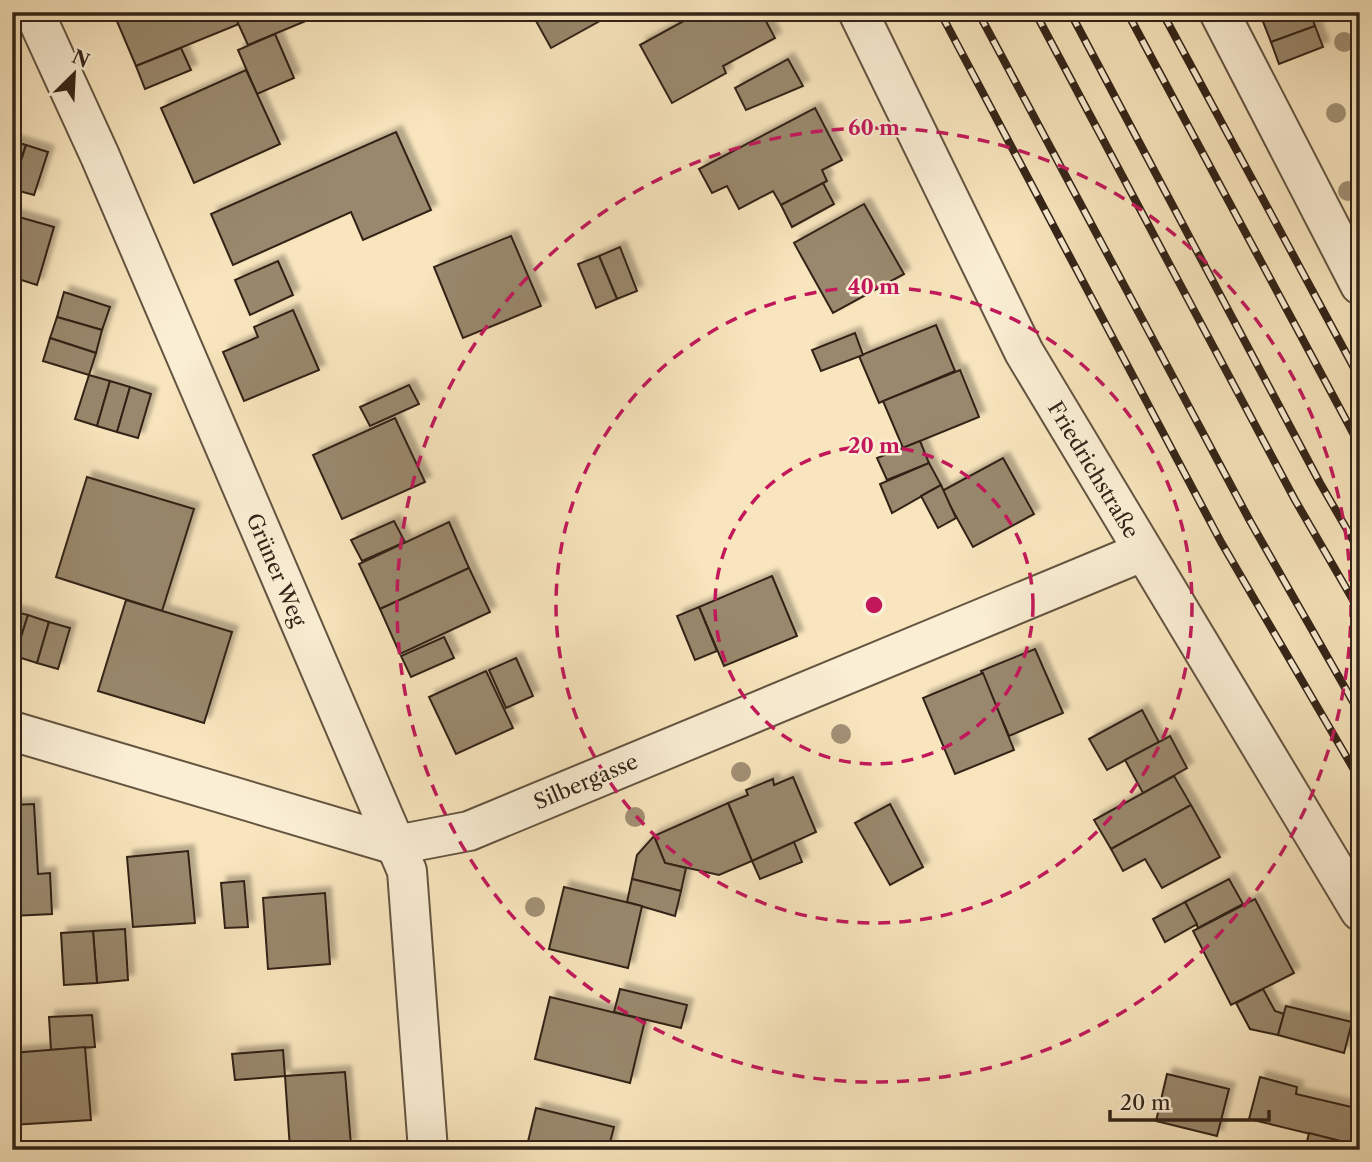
<svg xmlns="http://www.w3.org/2000/svg" width="1372" height="1162" font-family="'Libre Caslon Text',serif">
<defs>
<filter id="shadow"><feDropShadow dx="6" dy="-6" stdDeviation="2" flood-color="#0004"/></filter>
</defs>
<rect width="100%" height="100%" fill="#f8e5bd"/>
<filter id="stains"><feTurbulence type="fractalNoise" baseFrequency=".00286" numOctaves="4"/><feColorMatrix values="0 0 0 0 .2 0 0 0 0 .09 0 0 0 0 .02 0 0 0 .5 -.17"/></filter>
<radialGradient id="worn" r=".72"><stop offset=".6" stop-color="#630" stop-opacity="0"/><stop offset="1" stop-color="#630" stop-opacity=".3"/></radialGradient>
<g fill="#99886d" stroke="#322317" stroke-width="2" filter="url(#shadow)">
<path d="M113 12H234L239 24 136 66Z"/>
<path d="M258 12H310L313 18 248 45 237 21Z"/>
<path d="M531 12H616L551 48Z"/>
<path d="M700 12H761L775 38 723 66 726 73 672 103 640 45Z"/>
<path d="M1259 12H1280L1262 19Z"/>
<path d="M1280 12H1310L1315 26 1271 42 1262 19Z"/>
<path d="M1315 26 1323 47 1279 64 1271 42Z"/>
<path d="M275 34 294 78 257 94 238 50Z"/>
<path d="M181 48 191 70 145 89 136 66Z"/>
<path d="M788 59 803 86 746 110 735 88Z"/>
<path d="M246 70 280 144 194 183 161 108Z"/>
<path d="M815 108 842 160 822 170 827 181 781 205 773 191 739 209 727 186 712 193 699 169Z"/>
<path d="M396 132 431 210 363 240 351 212 233 265 211 214Z"/>
<path d="M12 141 26 145 12 186Z"/>
<path d="M26 145 48 152 34 195 12 189Z"/>
<path d="M823 183 834 204 792 227 781 205Z"/>
<path d="M864 204 904 274 833 313 794 243Z"/>
<path d="M12 215 54 227 37 285 12 277Z"/>
<path d="M511 236 541 306 463 338 434 267Z"/>
<path d="M620 247 637 291 617 299 599 256Z"/>
<path d="M599 256 617 299 596 308 578 264Z"/>
<path d="M278 261 293 295 250 315 235 280Z"/>
<path d="M64 292 110 307 102 330 57 317Z"/>
<path d="M293 310 319 370 244 401 223 352 258 337 254 327Z"/>
<path d="M57 317 102 330 96 353 50 338Z"/>
<path d="M936 325 955 371 879 403 859 356Z"/>
<path d="M855 333 863 355 821 371 812 350Z"/>
<path d="M50 338 96 353 89 375 43 361Z"/>
<path d="M960 370 979 417 903 448 883 401Z"/>
<path d="M89 375 110 381 97 426 75 419Z"/>
<path d="M110 381 130 387 117 432 97 426Z"/>
<path d="M409 385 419 404 370 426 360 407Z"/>
<path d="M130 387 151 394 138 438 117 432Z"/>
<path d="M395 418 425 482 342 519 313 455Z"/>
<path d="M920 441 929 463 887 480 877 458Z"/>
<path d="M1003 458 1034 514 973 547 942 491Z"/>
<path d="M929 463 941 485 892 513 880 484Z"/>
<path d="M87 477 194 509 162 611 56 577Z"/>
<path d="M941 485 956 518 938 528 921 496Z"/>
<path d="M394 521 405 542 362 561 351 540Z"/>
<path d="M449 522 469 568 380 609 359 564Z"/>
<path d="M469 568 490 612 400 654 380 609Z"/>
<path d="M772 576 797 636 724 666 699 607Z"/>
<path d="M126 600 232 632 204 723 98 691Z"/>
<path d="M699 607 717 651 695 660 677 616Z"/>
<path d="M12 611 28 615 15 656 12 655Z"/>
<path d="M28 615 49 622 37 663 15 656Z"/>
<path d="M49 622 70 628 58 669 37 663Z"/>
<path d="M444 637 454 658 411 677 401 656Z"/>
<path d="M1035 649 1063 713 1009 736 981 671Z"/>
<path d="M516 658 533 696 506 708 489 670Z"/>
<path d="M486 671 513 728 456 754 429 697Z"/>
<path d="M983 673 1014 750 955 774 923 698Z"/>
<path d="M1142 710 1159 742 1107 770 1089 739Z"/>
<path d="M1170 736 1187 768 1143 793 1125 760Z"/>
<path d="M1174 776 1191 805 1111 849 1094 820Z"/>
<path d="M793 777 816 832 752 861 728 803 748 795 746 790 773 779 774 785Z"/>
<path d="M728 803 752 861 719 875 665 863 654 836Z"/>
<path d="M34 804 38 874 50 873 52 914 12 916V805Z"/>
<path d="M890 804 923 867 890 885 855 823Z"/>
<path d="M1191 805 1220 857 1162 888 1145 859 1123 871 1111 849Z"/>
<path d="M654 836 665 863 686 868 681 891 632 879 637 855Z"/>
<path d="M794 842 802 862 760 879 752 861Z"/>
<path d="M188 851 195 923 133 927 127 857Z"/>
<path d="M632 879 681 891 675 916 627 902Z"/>
<path d="M1229 879 1243 904 1198 928 1185 902Z"/>
<path d="M244 881 248 927 225 928 221 883Z"/>
<path d="M564 887 642 906 628 968 549 949Z"/>
<path d="M325 893 330 964 268 969 263 898Z"/>
<path d="M1255 899 1294 973 1231 1005 1193 931Z"/>
<path d="M1185 902 1197 924 1165 942 1153 919Z"/>
<path d="M125 929 128 980 97 983 93 931Z"/>
<path d="M93 931 97 983 64 985 61 933Z"/>
<path d="M620 989 687 1005 681 1028 614 1012Z"/>
<path d="M1263 989 1275 1011 1284 1014 1278 1035 1250 1029 1236 1003Z"/>
<path d="M550 997 645 1020 630 1083 535 1059Z"/>
<path d="M1286 1006 1352 1022 1344 1053 1278 1035Z"/>
<path d="M92 1015 95 1047 51 1050 49 1017Z"/>
<path d="M85 1047 91 1120 12 1125V1053Z"/>
<path d="M283 1050 285 1076 235 1080 232 1054Z"/>
<path d="M345 1072 351 1145 290 1149 285 1076Z"/>
<path d="M1167 1074 1229 1089 1217 1136 1156 1121Z"/>
<path d="M1260 1077 1297 1087 1296 1094 1360 1109 1352 1144 1249 1119Z"/>
<path d="M536 1108 614 1127 608 1150H526Z"/>
<path d="M1309 1133 1352 1144 1350 1150H1305Z"/>
</g>
<g fill="none" stroke-linecap="round" stroke-linejoin="round">
<g stroke="#645440" stroke-width="42">
<g id="minor">
<path d="M34 12 100 156 407 871 428 1150"/>
<path d="M858 12 1024 352 1360 911"/>
<path d="M1219 12 1360 285"/>
<path d="M12 731 396 845 469 831 1142 552"/>
</g>
</g>
<use href="#minor" stroke="#faeed4" stroke-width="38"/>
<g stroke="#322317" stroke-width="8">
<g id="rail">
<path d="M940 12 1221 542 1360 780"/>
<path d="M978 12 1250 521 1360 714"/>
<path d="M1035 12 1295 500 1360 612"/>
<path d="M1070 12 1320 483 1360 552"/>
<path d="M1127 12 1360 446"/>
<path d="M1162 12 1360 379"/>
</g>
</g>
<use href="#rail" stroke="#faeed4" stroke-width="5" stroke-dasharray="16" stroke-linecap="butt"/>
</g>
<g fill="#a29075">
<circle cx="1344" cy="42" r="10"/>
<circle cx="1336" cy="113" r="10"/>
<circle cx="1348" cy="191" r="10"/>
<circle cx="841" cy="734" r="10"/>
<circle cx="741" cy="772" r="10"/>
<circle cx="635" cy="817" r="10"/>
<circle cx="535" cy="907" r="10"/>
</g>
<g fill="none" stroke="#c2185b" stroke-width="3.5" stroke-dasharray="12 9">
<circle cx="874" cy="605" r="159"/>
<circle cx="874" cy="605" r="318"/>
<circle cx="874" cy="605" r="477"/>
</g>
<g text-anchor="middle" stroke-width="5" stroke-linejoin="round" paint-order="stroke">
<g font-size="21" fill="#322317" stroke="#faeed4">
<text transform="translate(1093 470) rotate(59)" y="7">Friedrichstraße</text>
<text transform="translate(276 570) rotate(67)" y="7">Grüner Weg</text>
<text transform="translate(586 782) rotate(-23)" y="7">Silbergasse</text>
</g>
</g>
<circle cx="874" cy="605" r="10" fill="#c2185b" stroke="#faeed4" stroke-width="3.5"/>
<g font-size="21" text-anchor="middle" font-weight="bold" fill="#c2185b" stroke="#faeed4" stroke-width="5" stroke-linejoin="round" paint-order="stroke">
<text x="874" y="135">60 m</text>
<text x="874" y="294">40 m</text>
<text x="874" y="453">20 m</text>
</g>
<rect width="1372" height="1162" fill="none" stroke="#f8e5bd" stroke-width="42"/>
<rect x="14" y="14" width="1344" height="1134" fill="none" stroke="#322317" stroke-width="3.5"/>
<rect x="21" y="21" width="1330" height="1120" fill="none" stroke="#322317" stroke-width="2"/>
<g transform="translate(74 74) rotate(24)" stroke="#faeed4" stroke-width="5" paint-order="stroke">
<path d="M0-5L12 26L0 18L-12 26Z" fill="#322317"/>
<text y="-10" font-size="19" font-weight="bold" text-anchor="middle" fill="#322317">N</text>
</g>
<path d="M1110 1110v10h159v-10" fill="none" stroke="#322317" stroke-width="3.5"/>
<text x="1120" y="1110" font-size="21" fill="#322317" stroke="#faeed4" stroke-width="5" paint-order="stroke">20 m</text>
<rect width="100%" height="100%" filter="url(#stains)"/>
<rect width="100%" height="100%" fill="url(#worn)"/>
</svg>
